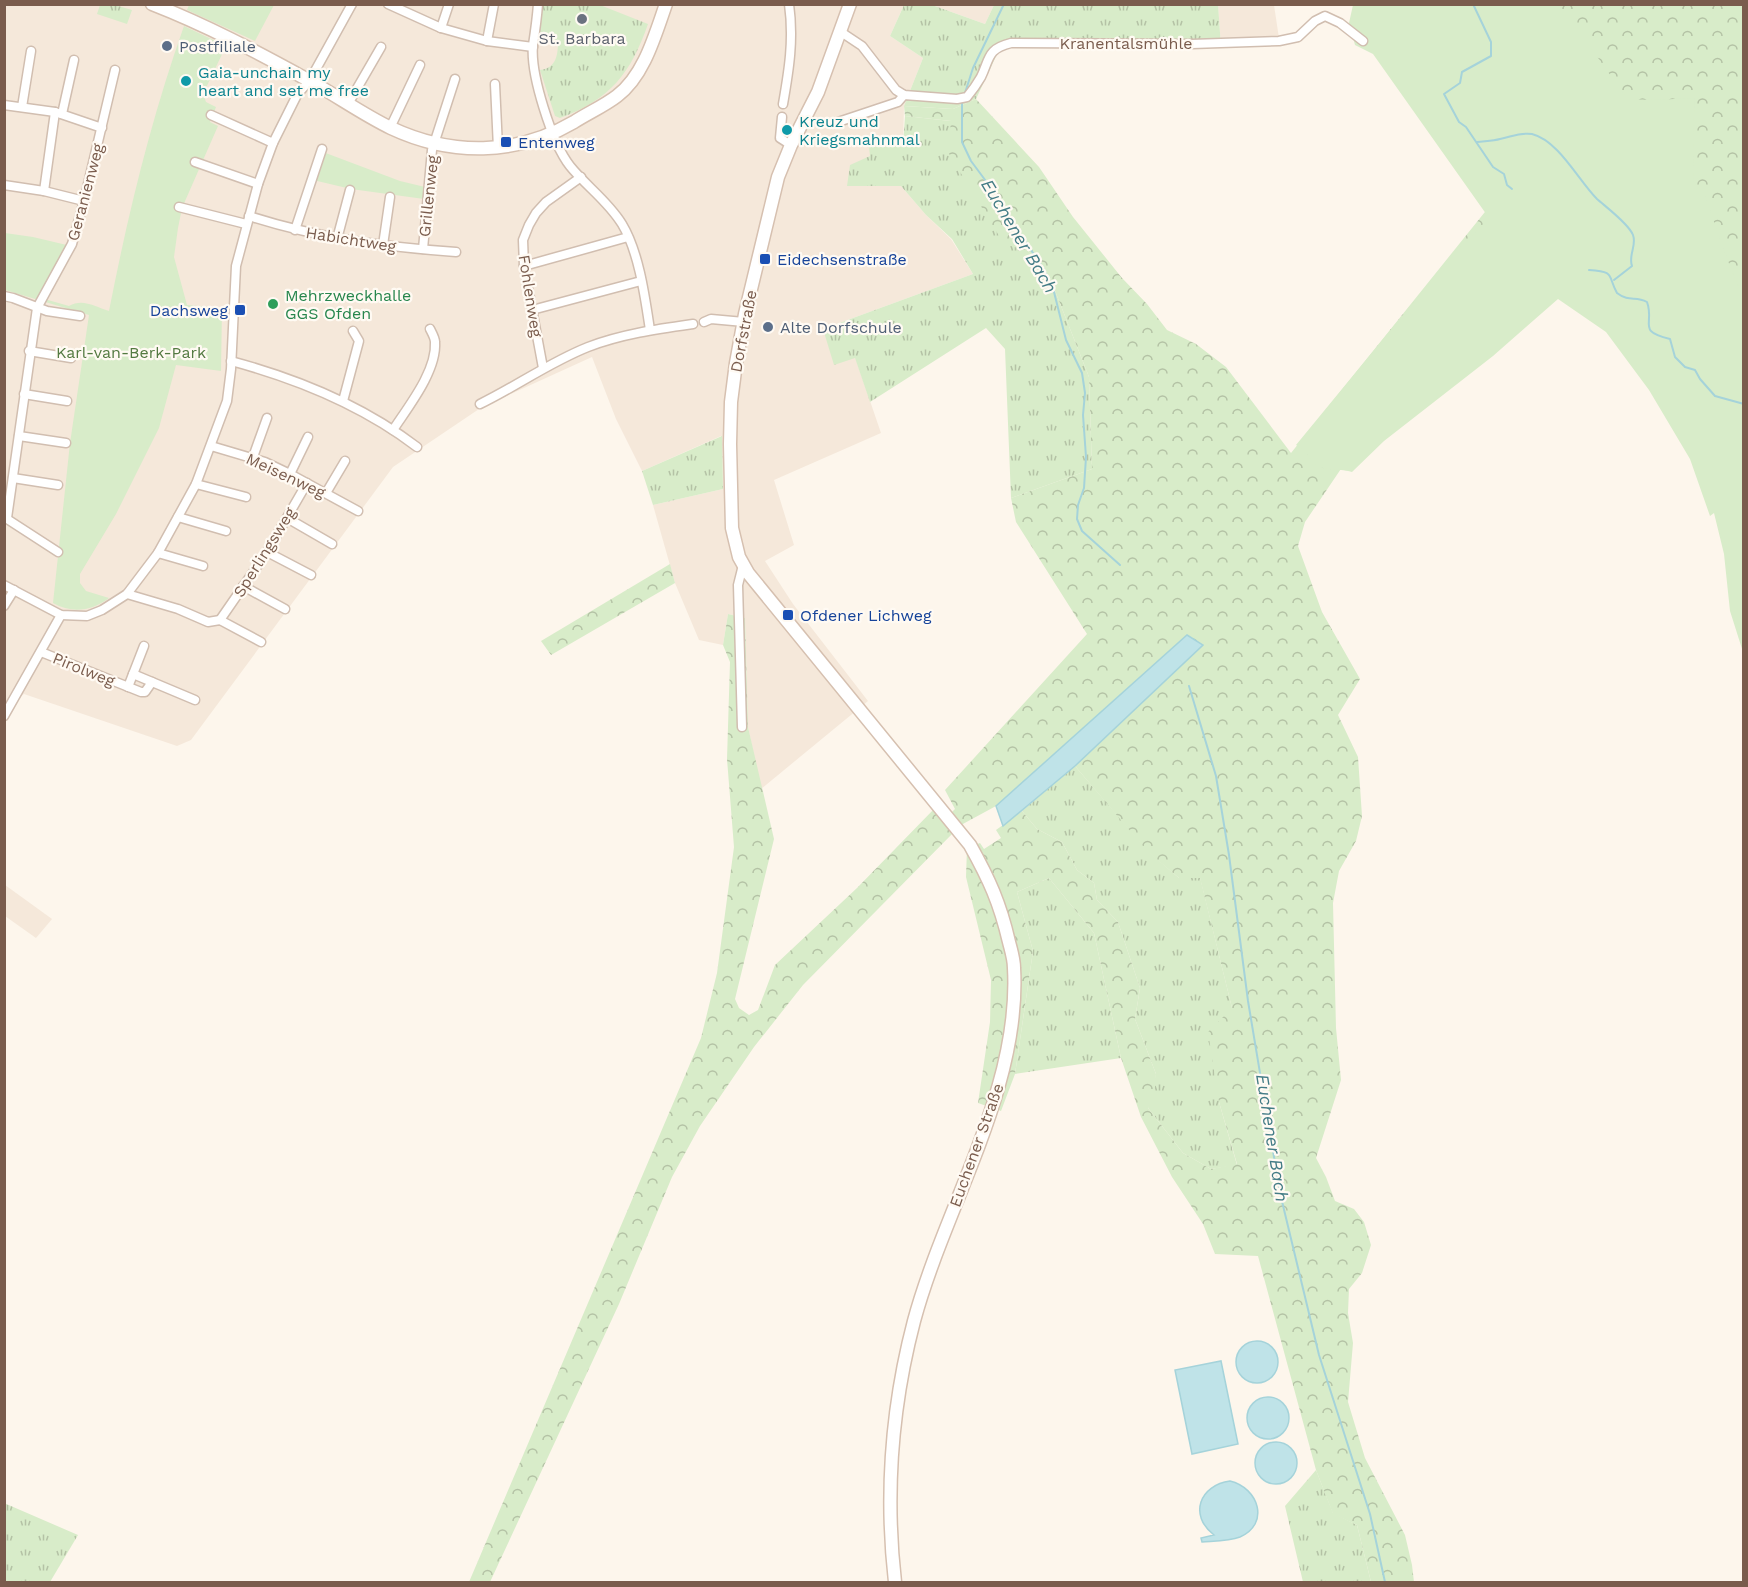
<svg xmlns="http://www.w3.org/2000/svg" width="1748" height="1587" font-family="'Work Sans',sans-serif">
<defs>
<pattern id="grass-tufts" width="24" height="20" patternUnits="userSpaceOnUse" patternTransform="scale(1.5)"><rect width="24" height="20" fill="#d8ecc9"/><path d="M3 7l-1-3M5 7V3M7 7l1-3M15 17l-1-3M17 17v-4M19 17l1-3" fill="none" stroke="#b4c2a5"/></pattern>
<pattern id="forest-crowns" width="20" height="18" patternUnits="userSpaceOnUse" patternTransform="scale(1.5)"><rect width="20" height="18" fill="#d8ecc9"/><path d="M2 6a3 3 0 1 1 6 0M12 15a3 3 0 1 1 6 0" fill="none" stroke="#b4c2a5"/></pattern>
</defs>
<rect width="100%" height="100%" fill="#fdf6ec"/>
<g fill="#f5e8da">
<path d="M4 5H904L890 36 923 58 904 106 903 146 870 156 848 186H901L926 215 951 239 973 274 823 329 855 357 881 433 774 480 794 545 765 561 793 604 868 701 761 789 748 727 745 618 728 614 723 645 699 640 675 583 653 505 723 489 721 436 642 471 616 419 592 357 482 407 393 467 191 740 177 746 24 694 5 708Z"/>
<path d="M932 5H994L985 24Z"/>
<path d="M1218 5H1274L1280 45 1221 47Z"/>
<path d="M5 885 52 919 36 938 5 916Z"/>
</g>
<g fill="url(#grass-tufts)">
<path d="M1218 4 1221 47H1013L998 52 976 99 953 109 904 106 923 58 890 36 904 5H932L985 24 994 5Z"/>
<path d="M100 5H115L132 10 127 24 97 14Z"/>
<path d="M540 5H600L648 24C631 73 610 100 560 118L555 116 540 70C557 68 558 54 558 40L536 39Z"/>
<path d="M905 116 951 121 1028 251 1050 278 1089 377 1092 469 1011 498 1005 349 986 328 870 402 855 358 834 365 823 329 973 274 952 239 926 215 901 186H847L850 165 870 156 869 147 903 146Z"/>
<path d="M722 436 723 489 653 505 642 471Z"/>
<path d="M1075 766 1149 852 1179 878 1200 877 1232 1008 1219 1102 1237 1165 1211 1169 1183 1153 1148 1108 1156 1074 1135 1019 1140 988 1118 922 1097 900 1094 883 1077 870 1062 842 1037 829 1022 811Z"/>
<path d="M1049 878 1094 933 1121 1058 1015 1074 1033 951 1017 892Z"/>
<path d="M1316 1470 1333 1513 1357 1525 1371 1582H1303L1285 1506Z"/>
<path d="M4 1503 78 1535 50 1582H5Z"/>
</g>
<g fill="url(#forest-crowns)">
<path d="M1442 5H1743V466L1562 286 1347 460 1305 522 1298 546 1322 612 1360 679 1338 715 1358 757 1362 816 1356 841 1339 871 1333 903 1336 1028 1341 1080 1316 1158 1326 1177 1335 1201 1354 1209 1364 1222 1371 1245 1362 1273 1349 1289 1348 1313 1353 1343 1348 1402 1365 1458 1405 1535 1412 1565 1414 1582H1371L1357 1525 1333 1514 1316 1470 1258 1256 1215 1254 1203 1224 1172 1177 1141 1117 1121 1058 1094 933 1049 878 1017 892 1033 951 1015 1074 1001 1111 978 1103 990 1022 991 980 966 877 967 848 980 843 984 849 1001 838 996 830 1022 811 1037 829 1062 842 1077 870 1094 883 1097 900 1118 922 1140 988 1135 1019 1156 1074 1154 1099 1148 1108 1183 1153 1211 1169 1237 1164 1219 1102 1208 1032 1232 1008 1200 878H1179L1148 852 1075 766 1202 646 1187 635 996 806 961 825 951 813 955 809 945 790 1087 634 1016 522 1011 498 1092 469 1089 377 1050 278 1028 251 1004 244 948 152 951 121 905 116 904 106 953 109 976 99 1039 167 1073 217 1122 278 1147 304 1167 330 1196 344 1226 367 1291 453 1505 187Z"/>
<path d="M670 564 675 583 551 655 541 641Z"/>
<path d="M728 614 745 618 748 727 774 839 735 999 739 1008 749 1015 758 1010 775 965 857 888 934 809 955 831 803 985 754 1047 700 1126 672 1177 619 1304 490 1582H469L701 1038 717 973 734 847 727 759 730 662 723 645Z"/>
</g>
<g fill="#d8ecc9">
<path d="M189 5V4L274 5 255 41 187 10Z"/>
<path d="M1353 5H1544L1589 45 1627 99 1654 100 1694 98 1695 108 1693 124 1694 183 1702 188 1728 261 1743 298V652L1730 611 1724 554 1714 513 1710 516 1690 459 1649 390 1606 332 1558 299 1493 356 1384 441 1352 472C1343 469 1323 470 1317 466 1309 460 1306 449 1296 445L1448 260 1489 218 1373 54 1355 45 1349 23Z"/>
<path d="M184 26 226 46 203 94 206 102 216 107 210 122 218 126 182 208 178 228 174 257 187 305 222 308 221 371 176 365 159 428 116 514 80 574V583L86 591 109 598C92 611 72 614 53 603L70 443 89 315 5 290V233L33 237 71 246 41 298 69 306C83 298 95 307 109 311 128 214 151 119 184 26Z"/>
<path d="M323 152 400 181 425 187 424 199 351 189 313 180Z"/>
</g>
<g fill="#bfe3e8" stroke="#a5d3da" stroke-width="1.5">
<path d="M1187 635 1203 645 1075 766 1003 826 996 806Z"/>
<circle cx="1257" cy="1362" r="21"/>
<path d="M1221 1361 1238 1444 1192 1454 1175 1370Z"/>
<circle cx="1268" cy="1418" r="21"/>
<circle cx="1276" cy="1463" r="21"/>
<path d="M1230 1481C1259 1488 1270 1524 1240 1537 1229 1541 1214 1541 1202 1542L1201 1538 1214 1535C1188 1515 1200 1485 1230 1481Z"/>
</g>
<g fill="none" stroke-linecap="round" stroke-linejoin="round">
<g stroke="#a5d3da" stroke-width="2">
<path d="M1473 4 1491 42V56L1462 72 1460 83 1444 94 1459 122 1466 127 1493 167 1504 174 1507 185 1512 189"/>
<path d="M964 96 973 68 1004 4"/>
<path d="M962 101V142L971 161 1000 200 1015 226 1043 268 1054 292 1066 340 1082 373 1085 393 1083 415 1086 457 1084 488 1078 505 1077 519 1082 531 1120 565"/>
<path d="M1477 142C1484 141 1493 141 1500 139 1511 137 1520 132 1532 134 1559 141 1578 180 1597 199 1606 207 1629 224 1633 235 1637 246 1628 255 1632 266L1614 280"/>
<path d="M1589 270C1616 272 1607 275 1617 293 1630 303 1635 295 1647 302 1655 324 1636 331 1670 339L1675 357 1685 367 1695 370 1700 379 1715 396 1744 404"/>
<path d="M1189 686 1216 776 1229 855 1248 1001 1280 1193 1319 1355 1370 1514 1385 1582"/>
</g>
<g stroke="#d1beb0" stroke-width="11">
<g id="street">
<path d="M388 4 441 28 487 41 533 47"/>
<path d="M538 4C537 18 535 32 533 45 530 74 552 143 570 166 586 186 608 201 622 224 639 252 645 297 650 330"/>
<path d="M441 28 449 4"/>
<path d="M841 32 862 46 896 90 904 95 957 99 967 97C972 91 977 84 981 77 990 58 987 49 1011 43L1192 44 1279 41 1298 37 1315 21 1325 16 1340 23 1363 41"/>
<path d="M487 41 494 4"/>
<path d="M495 84 498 148"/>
<path d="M348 104 381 47"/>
<path d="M783 104C789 70 794 39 789 4"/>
<path d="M4 105 55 112 102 128"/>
<path d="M22 107 31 51"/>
<path d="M62 114 74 60"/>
<path d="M211 115 273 143"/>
<path d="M782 117 780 138 791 145"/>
<path d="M838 122 898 102 904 95"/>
<path d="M390 128 420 65"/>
<path d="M195 162 258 184"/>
<path d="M4 185 44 191 84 201"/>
<path d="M44 191 55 112"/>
<path d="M179 207 246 224"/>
<path d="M249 216C317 238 385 247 456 252"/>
<path d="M295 230 322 149"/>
<path d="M337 239 350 190"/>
<path d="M383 245 390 197"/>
<path d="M423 249 432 150 455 79"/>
<path d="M524 266 628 237"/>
<path d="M4 296 13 298 47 311 80 316"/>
<path d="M532 310 641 281"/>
<path d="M704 322 711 319 744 322"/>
<path d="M29 351 71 358"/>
<path d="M231 361C298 379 362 405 417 447"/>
<path d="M543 368 524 266 523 240 529 225 536 213 546 202 581 177"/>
<path d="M24 394 67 401"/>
<path d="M343 401 359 341 353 331"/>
<path d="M480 404C517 386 550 362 588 347 622 334 658 329 693 324"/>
<path d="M393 430C408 407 437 371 435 342 435 338 432 333 430 329"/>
<path d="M19 436 66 443"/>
<path d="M211 446 265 462 290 474 358 511"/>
<path d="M253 457 267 418"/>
<path d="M290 474 308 437"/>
<path d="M13 478 58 485"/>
<path d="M196 484 246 497"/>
<path d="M326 493 345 461"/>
<path d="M4 517 58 552"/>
<path d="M178 517 226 531"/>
<path d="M7 518 37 308 72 244 84 201 115 70"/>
<path d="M287 518 332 544"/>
<path d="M267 552 311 575"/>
<path d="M158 553 203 566"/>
<path d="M4 585 61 615 87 616 102 610 127 594 158 553 196 484 227 401 231 369 236 266 258 184 273 143 297 95 310 80 352 4"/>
<path d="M243 586 285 609"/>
<path d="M127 594 178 609 208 622 220 620 261 642"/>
<path d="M4 606 14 590"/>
<path d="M220 620 267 552 307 483"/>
<path d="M41 652 141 692H145L152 682"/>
<path d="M133 674 195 700"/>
<path d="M128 687 144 646"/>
<path d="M4 716 61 615"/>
<path d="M742 727 738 585 743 565"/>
</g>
</g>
<g stroke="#d6c0b0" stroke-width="15">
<g id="secondary">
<path d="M152 4C206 25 257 52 308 80 336 95 362 114 391 128 451 156 516 156 574 122 588 113 604 106 617 96 644 76 655 35 666 4"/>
<path d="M850 4 818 92 791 145 778 177 745 314 736 363 731 402 730 444 732 528 739 557 748 573 970 845C989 879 1000 903 1009 942 1011 950 1014 959 1014 968 1021 1089 945 1206 914 1321 892 1405 885 1495 895 1582"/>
</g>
</g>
<use href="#street" stroke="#fff" stroke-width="8"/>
<use href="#secondary" stroke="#fff" stroke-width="12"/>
</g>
<circle fill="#6b7280" stroke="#fffaf3" stroke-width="2" cx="582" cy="19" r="6"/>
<g fill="#5c6f8a" stroke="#fffaf3" stroke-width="2">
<circle cx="167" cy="46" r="6"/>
<circle cx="768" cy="327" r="6"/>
</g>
<g fill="#0f9aa8" stroke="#fffaf3" stroke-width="2">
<circle cx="186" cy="81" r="6"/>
<circle cx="787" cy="130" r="6"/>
</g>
<g fill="#1a4fb4" stroke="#fffaf3" stroke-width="2">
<rect x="500" y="136" width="12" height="12" rx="3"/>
<rect x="759" y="253" width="12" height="12" rx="3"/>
<rect x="234" y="304" width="12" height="12" rx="3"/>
<rect x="782" y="609" width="12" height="12" rx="3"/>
</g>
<circle fill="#2e9e5b" stroke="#fffaf3" stroke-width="2" cx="273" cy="304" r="6"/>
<g text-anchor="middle" stroke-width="4.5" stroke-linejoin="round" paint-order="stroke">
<g font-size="16" fill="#5b616d" stroke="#fffaf3">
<text x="582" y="44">St. Barbara</text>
</g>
<g font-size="16" fill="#7a5c4d" stroke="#fffaf3">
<text x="1126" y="49">Kranentalsmühle</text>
<text transform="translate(85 192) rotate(-75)" y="6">Geranienweg</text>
<text transform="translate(428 196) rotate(-84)" y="6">Grillenweg</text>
<text transform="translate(351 239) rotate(9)" y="6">Habichtweg</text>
<text transform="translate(531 296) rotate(81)" y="6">Fohlenweg</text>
<text transform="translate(743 331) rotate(-79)" y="6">Dorfstraße</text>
<text transform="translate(286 475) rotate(25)" y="6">Meisenweg</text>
<text transform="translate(264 552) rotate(-58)" y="6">Sperlingsweg</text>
<text transform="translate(84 669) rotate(22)" y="6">Pirolweg</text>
<text transform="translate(976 1145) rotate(-70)" y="6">Euchener Straße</text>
</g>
<g font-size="16" fill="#4e5e75" stroke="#fffaf3" text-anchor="start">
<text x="179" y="52">Postfiliale</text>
<text x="780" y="333">Alte Dorfschule</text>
</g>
<g font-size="16" fill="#0d838f" stroke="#fffaf3" text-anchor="start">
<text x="198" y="78">Gaia-unchain my<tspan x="198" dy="18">heart and set me free</tspan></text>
<text x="799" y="127">Kreuz und<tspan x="799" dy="18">Kriegsmahnmal</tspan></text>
</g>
<g font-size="16" fill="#164399" stroke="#fffaf3" text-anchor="start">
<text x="518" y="148">Entenweg</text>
<text x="777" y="265">Eidechsenstraße</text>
<text x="228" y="316" text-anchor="end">Dachsweg</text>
<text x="800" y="621">Ofdener Lichweg</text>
</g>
<g font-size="16" fill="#27864d" stroke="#fffaf3" text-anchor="start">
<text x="285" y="301">Mehrzweckhalle<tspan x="285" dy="18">GGS Ofden</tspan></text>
</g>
<g font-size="16" fill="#537a41" stroke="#fffaf3">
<text x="131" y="358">Karl-van-Berk-Park</text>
</g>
<g font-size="18" font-style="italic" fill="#437c86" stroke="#fffaf3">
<text transform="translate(1019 236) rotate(59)" y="6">Euchener Bach</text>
<text transform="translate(1272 1138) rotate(81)" y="6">Euchener Bach</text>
</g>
</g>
<rect width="1748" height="1587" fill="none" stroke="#7a5c4d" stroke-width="12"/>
</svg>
